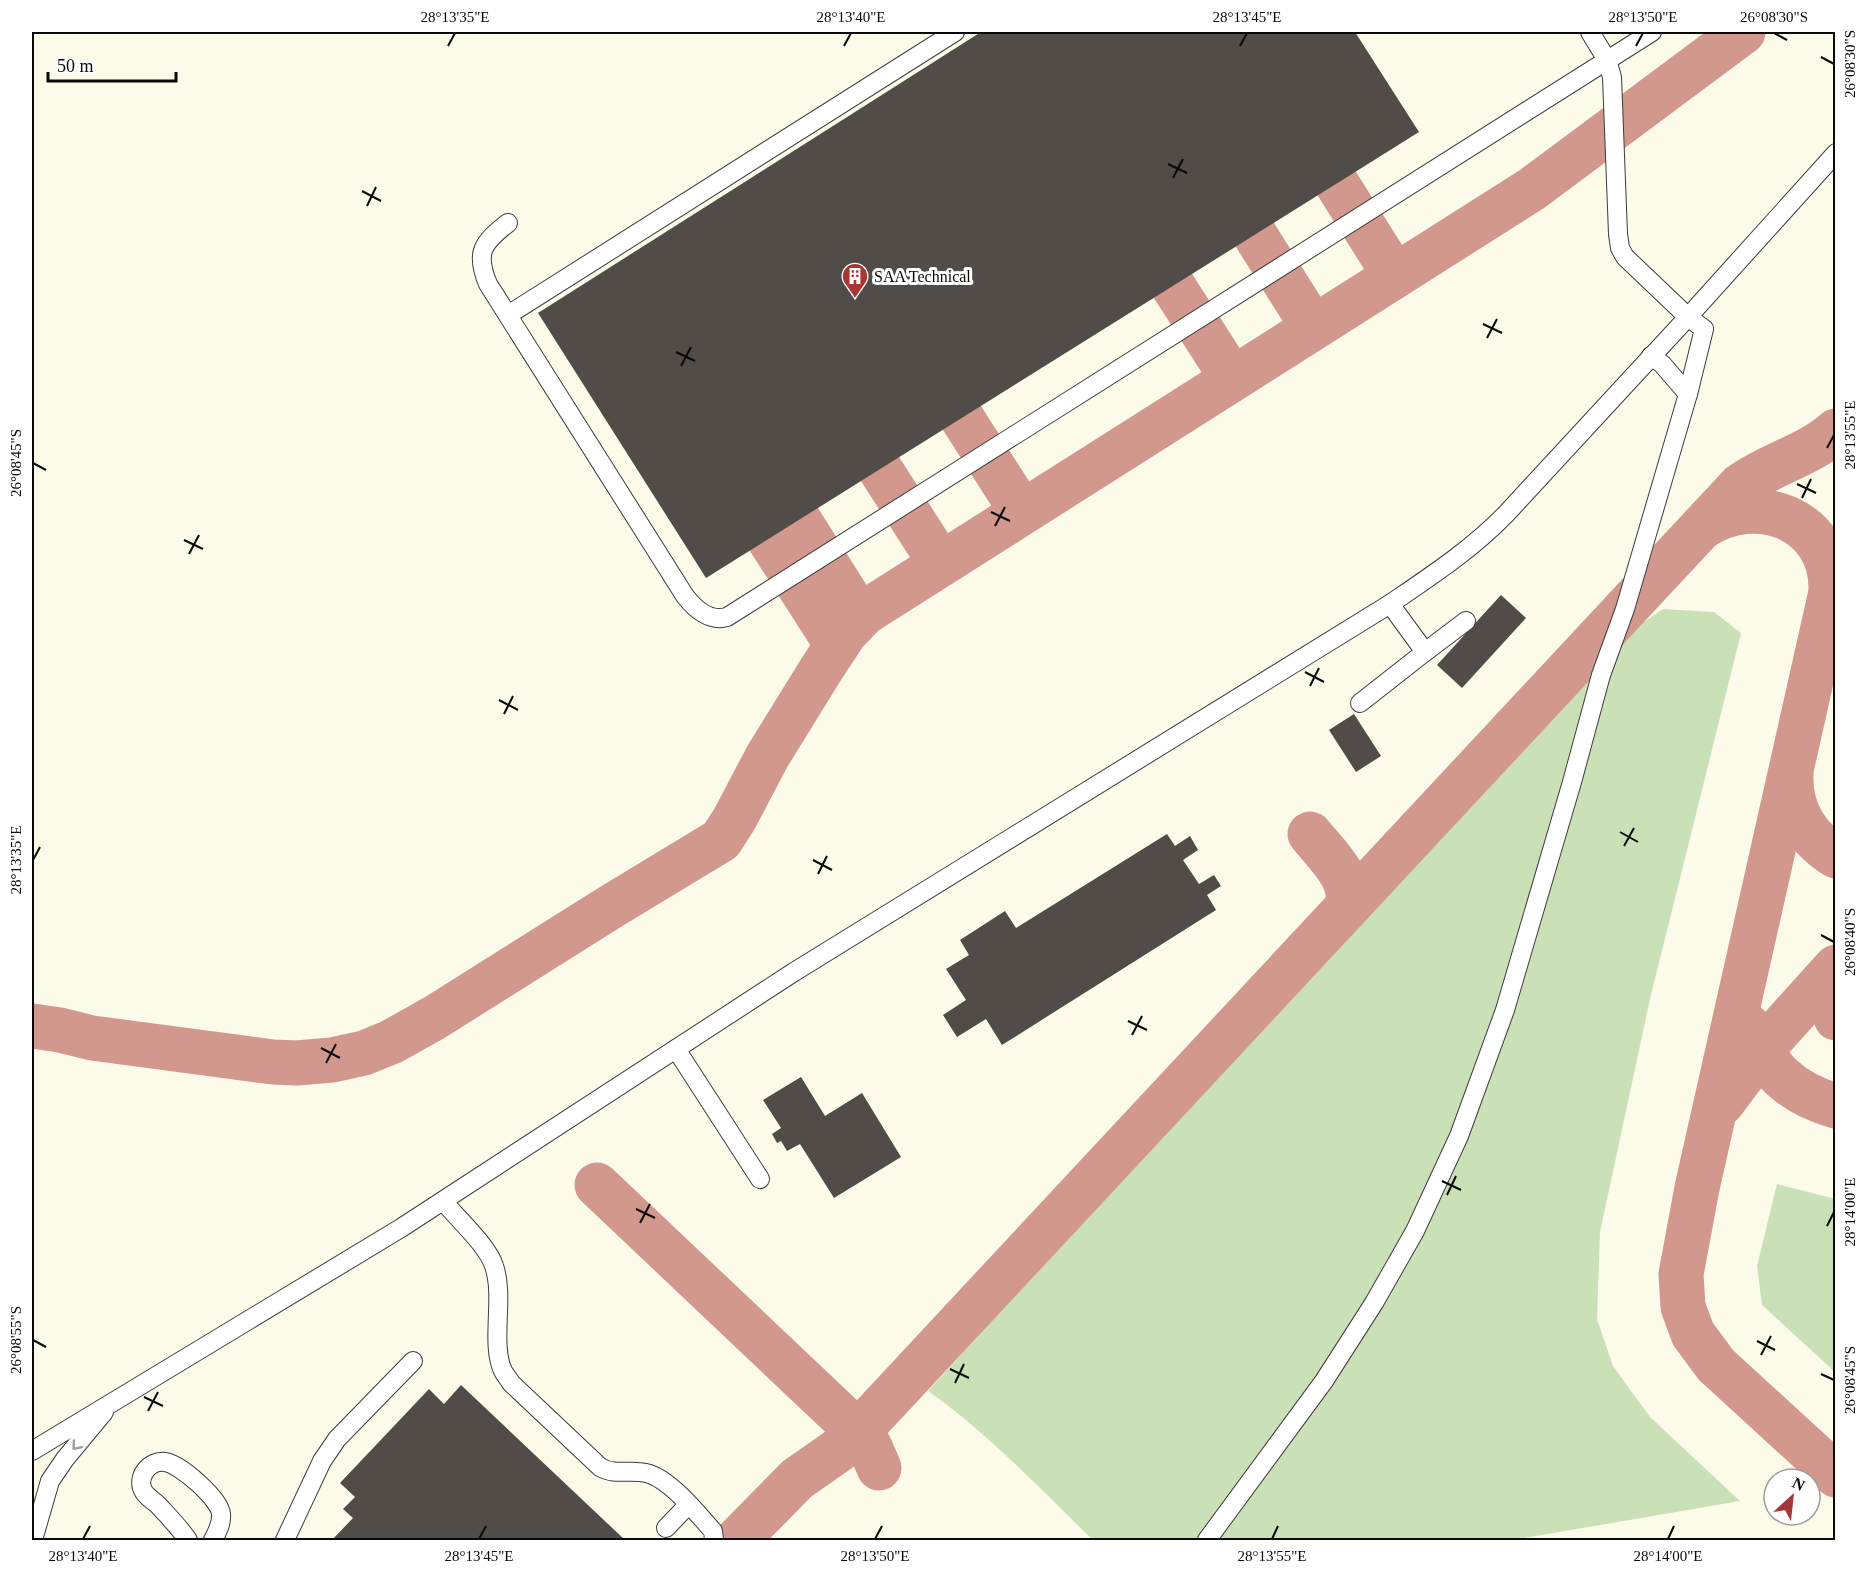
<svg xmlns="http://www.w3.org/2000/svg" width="1867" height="1572" font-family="Georgia,serif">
<rect width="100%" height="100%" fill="#fcfae9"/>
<g fill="#cae1b8">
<path d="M1663 609 1714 612 1741 633 1650 999 1600 1232 1597 1319 1613 1366 1650 1417 1740 1501 1513 1540H1093C1040 1489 988 1433 928 1391L1340 942 1644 622Z"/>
<path d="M1777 1184 1835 1199V1372L1762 1305 1757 1266Z"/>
</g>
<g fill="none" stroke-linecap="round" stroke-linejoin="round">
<g stroke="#d2988e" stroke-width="45">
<path d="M1337 184 1395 276"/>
<path d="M1255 235 1313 327"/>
<path d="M1173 286 1232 378"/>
<path d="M962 418 1022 512"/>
<path d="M880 469 941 564"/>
<path d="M799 520 860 617"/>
<path d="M1701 528C1756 490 1831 519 1831 588"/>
<path d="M769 539 837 645"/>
<path d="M1836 570 1697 1188 1681 1274 1683 1307 1693 1334 1716 1365 1836 1475"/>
<path d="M1791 776C1790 810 1807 838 1836 856"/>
<path d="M1310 834C1326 854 1357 881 1346 909"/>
<path d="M1836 1002V1018"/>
<path d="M32 1026 60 1030 92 1038 273 1062 297 1063 332 1060 364 1053 391 1042 434 1018 612 906 721 840 735 818 767 757 822 668 845 633 864 613 1532 189 1743 32"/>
<path d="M1748 1026C1767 1069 1790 1093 1836 1106"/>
<path d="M1722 1103 1764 1047 1836 967"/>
<path d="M597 1185 858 1432 870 1447 879 1468"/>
<path d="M737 1540 797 1479 837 1451 858 1432 1740 486C1770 464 1808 456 1836 431"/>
</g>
</g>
<g fill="#514c47">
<path d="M981 32H1355L1419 132 706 578 538 313Z"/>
<path d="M1501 595 1526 618 1462 688 1437 665Z"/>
<path d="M1354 714 1381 756 1356 772 1329 730Z"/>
<path d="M1167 834 1175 846 1190 836 1198 850 1183 860 1199 884 1214 875 1221 886 1207 895 1216 910 1002 1045 986 1019 957 1037 943 1015 966 1000 946 969 969 955 960 940 1005 911 1016 928Z"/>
<path d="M801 1077 825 1116 862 1093 901 1157 834 1198 800 1144 787 1151 781 1141 777 1143 772 1134 781 1128 763 1100Z"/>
<path d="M461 1385 625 1540H332L353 1518 343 1509 355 1497 340 1483 429 1389 444 1404Z"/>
</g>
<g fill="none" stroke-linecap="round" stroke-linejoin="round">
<g stroke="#3c3c3c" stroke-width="20">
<g id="minor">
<path d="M1590 32 1607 60 1612 77 1618 234 1620 248 1625 257 1688 317 1704 329 1688 394"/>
<path d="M508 223C482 243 475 253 488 284L685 596C695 609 710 622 727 617L1652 32"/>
<path d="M508 315 955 32"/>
<path d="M1425 652 1466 621"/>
<path d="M1360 703 1425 652 1390 604"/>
<path d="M676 1049 760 1179"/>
<path d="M443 1201C457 1218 488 1246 494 1266 505 1297 490 1343 503 1371 505 1375 509 1379 511 1383L600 1467C615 1476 630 1469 646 1473 669 1478 697 1513 713 1531L714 1540"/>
<path d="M32 1451 401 1228 794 972 1390 604C1431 576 1471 550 1506 514L1688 317 1836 153"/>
<path d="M666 1528 688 1505"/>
<path d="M33 1540 50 1481 65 1459 104 1412"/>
<path d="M188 1540C179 1527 169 1517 158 1505 154 1501 147 1497 144 1492 135 1478 149 1460 165 1462 180 1464 220 1499 221 1514 222 1524 217 1532 213 1540"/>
<path d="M285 1540 322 1461 337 1439 413 1361"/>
<path d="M1207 1540 1324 1381 1374 1303 1415 1231 1459 1136 1505 1010 1572 782 1601 675 1625 609 1688 394 1662 364 1651 356"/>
</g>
</g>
<use href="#minor" stroke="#fff" stroke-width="18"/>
</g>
<defs><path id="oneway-chevron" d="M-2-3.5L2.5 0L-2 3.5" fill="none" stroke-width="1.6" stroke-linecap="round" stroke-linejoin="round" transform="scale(1.5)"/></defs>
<use stroke="#9d9d9d" href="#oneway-chevron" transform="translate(76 1446) rotate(130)"/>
<path fill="none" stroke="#090909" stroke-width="2" d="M1774 33 1787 40M448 46 455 33M844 46 851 33M1240 46 1247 33M1636 46 1643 33M1821 57 1834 64M1168 164 1187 173M1173 178 1183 159M362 191 381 201M367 206 376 187M1483 324 1502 333M1487 338 1497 319M676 352 695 361M681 366 691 347M1827 448 1834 435M33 463 46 470M1797 484 1816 493M1802 498 1811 479M991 512 1010 521M995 526 1005 507M184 540 203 549M189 554 199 535M1305 672 1324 682M1310 686 1319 668M499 700 518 710M504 714 513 696M1620 832 1638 842M1624 846 1634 828M33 860 40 847M813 860 832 870M818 874 827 856M1821 935 1834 942M1128 1021 1147 1030M1132 1035 1142 1016M321 1048 340 1058M326 1063 336 1044M1442 1181 1461 1190M1447 1195 1456 1176M636 1209 655 1218M640 1223 650 1204M1827 1226 1834 1212M33 1340 46 1347M1757 1341 1775 1350M1761 1355 1771 1336M950 1369 969 1378M1821 1374 1834 1380M955 1383 964 1364M144 1397 163 1406M148 1411 158 1392M83 1539 90 1526M479 1539 486 1526M875 1539 882 1526M1272 1539 1278 1526M1668 1539 1674 1526"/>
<defs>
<g id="building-pin" transform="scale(1.35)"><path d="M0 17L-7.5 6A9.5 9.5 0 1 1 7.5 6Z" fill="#a73734" stroke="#fff"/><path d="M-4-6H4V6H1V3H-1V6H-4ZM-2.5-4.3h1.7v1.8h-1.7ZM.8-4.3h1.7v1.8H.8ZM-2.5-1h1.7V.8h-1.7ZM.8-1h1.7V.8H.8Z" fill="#fff"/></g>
</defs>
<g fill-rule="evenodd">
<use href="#building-pin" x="855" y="276"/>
</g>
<g text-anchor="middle" stroke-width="6" stroke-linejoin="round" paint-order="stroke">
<g font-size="16" fill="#090909" stroke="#fff" text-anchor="start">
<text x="874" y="282">SAA Technical</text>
</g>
</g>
<rect width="1867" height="1572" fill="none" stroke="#ffffff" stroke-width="66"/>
<g transform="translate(1792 1497) rotate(27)"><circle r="28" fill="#ffffff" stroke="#9d9d9d" stroke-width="1.5"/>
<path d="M0-4.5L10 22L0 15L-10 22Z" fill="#a73734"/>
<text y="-9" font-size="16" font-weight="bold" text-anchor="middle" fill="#090909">N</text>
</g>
<path d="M48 72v9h128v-9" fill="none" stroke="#090909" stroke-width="3"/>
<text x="57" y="72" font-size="18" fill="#090909" stroke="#ffffff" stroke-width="4.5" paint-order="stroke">50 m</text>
<rect x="33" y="33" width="1801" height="1506" fill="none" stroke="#090909" stroke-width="2"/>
<g font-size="15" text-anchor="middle" fill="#090909">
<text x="455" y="22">28°13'35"E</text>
<text x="851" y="22">28°13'40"E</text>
<text x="1247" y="22">28°13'45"E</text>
<text x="1643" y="22">28°13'50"E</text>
<text x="1774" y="22">26°08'30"S</text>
<text transform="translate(1850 64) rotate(-90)" y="5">26°08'30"S</text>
<text transform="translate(1850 435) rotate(-90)" y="5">28°13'55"E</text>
<text transform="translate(16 463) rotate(-90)" y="5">26°08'45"S</text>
<text transform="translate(16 860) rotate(-90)" y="5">28°13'35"E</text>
<text transform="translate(1850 942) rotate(-90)" y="5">26°08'40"S</text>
<text transform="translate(1850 1212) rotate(-90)" y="5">28°14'00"E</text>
<text transform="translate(16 1340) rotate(-90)" y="5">26°08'55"S</text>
<text transform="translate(1850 1380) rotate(-90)" y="5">26°08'45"S</text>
<text x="83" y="1561">28°13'40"E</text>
<text x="479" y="1561">28°13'45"E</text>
<text x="875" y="1561">28°13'50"E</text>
<text x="1272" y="1561">28°13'55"E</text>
<text x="1668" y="1561">28°14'00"E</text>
</g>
</svg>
